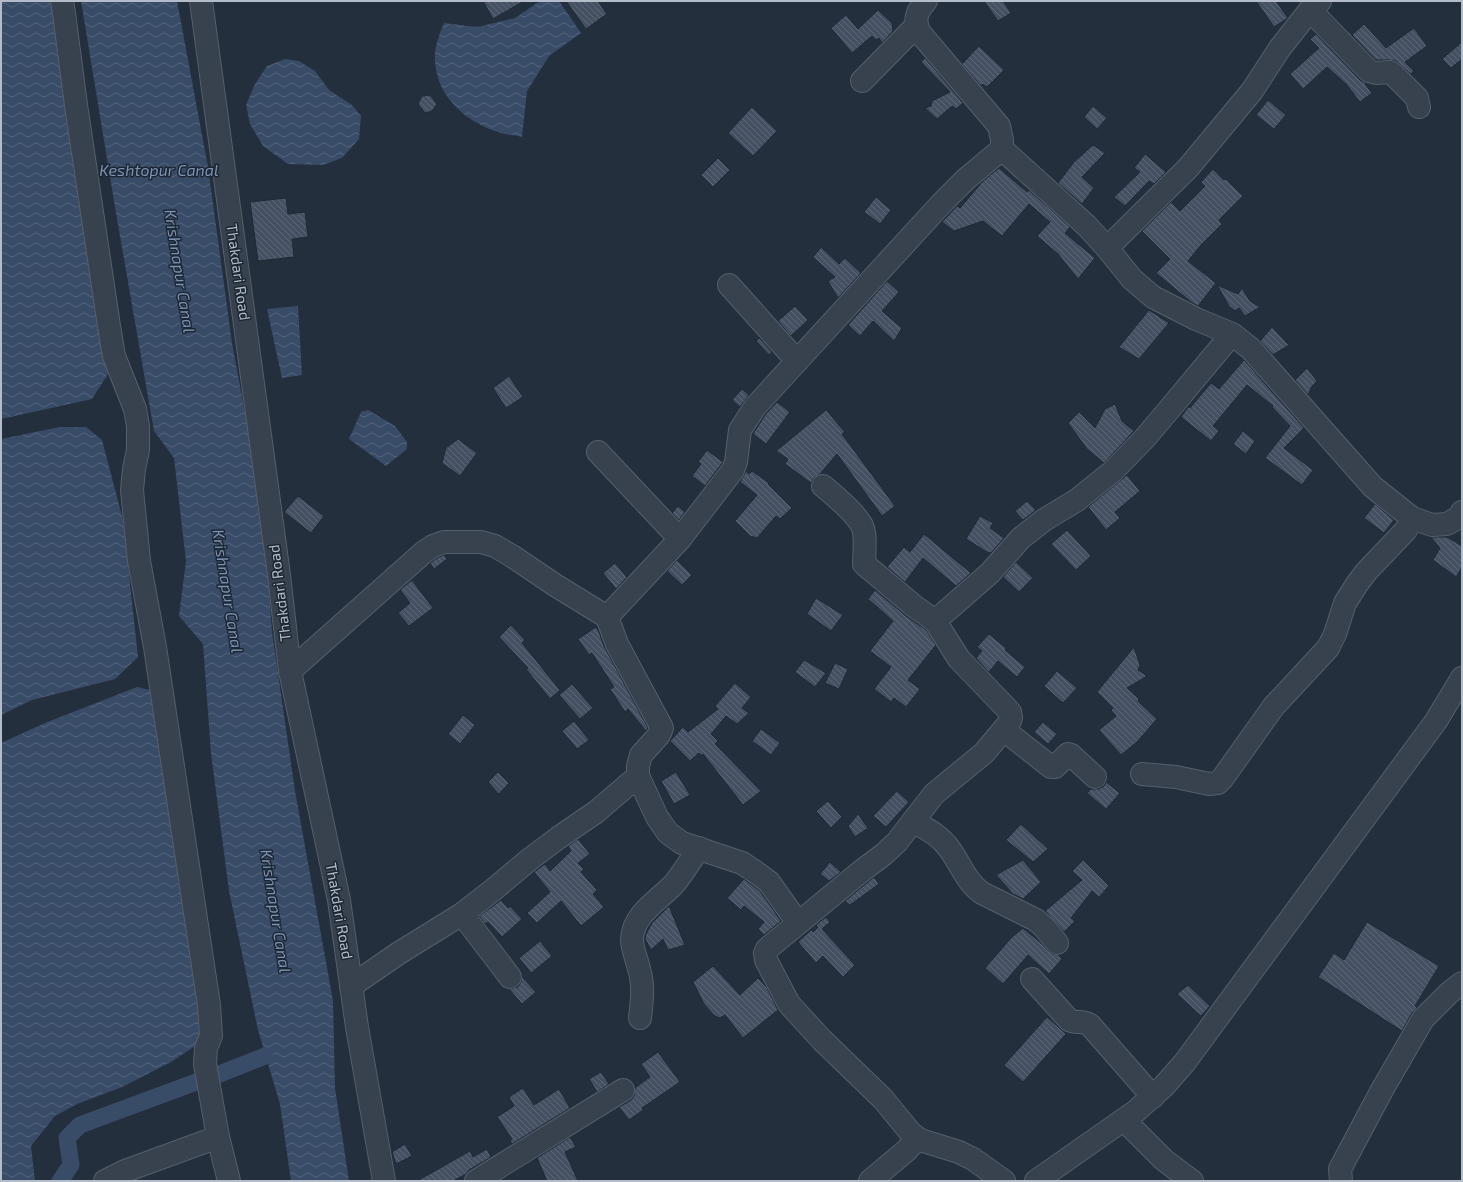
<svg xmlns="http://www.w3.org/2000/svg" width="1463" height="1182" font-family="'Exo 2',sans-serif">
<defs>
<pattern id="water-waves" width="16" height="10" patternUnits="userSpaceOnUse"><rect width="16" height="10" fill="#394c67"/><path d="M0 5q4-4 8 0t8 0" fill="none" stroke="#53647b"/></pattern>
<pattern id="building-back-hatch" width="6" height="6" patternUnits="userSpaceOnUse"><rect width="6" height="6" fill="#455162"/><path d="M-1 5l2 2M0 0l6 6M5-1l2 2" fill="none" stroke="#5d6877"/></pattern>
</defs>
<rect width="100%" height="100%" fill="#242f3e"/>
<g fill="url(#water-waves)">
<path d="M1 1H54L103 326 108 374 92 399 1 419Z"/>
<path d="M81 1H177L208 167 232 343 264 515 272 632 295 791 333 1001 335 1088 349 1181H291L280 1104 258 1030 229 891 211 753 203 644 179 616 186 561 174 458 154 431 116 213Z"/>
<path d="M540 1H559L581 33 549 56 527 91 522 137C515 135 506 135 498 132 466 122 437 97 435 61 434 48 439 35 444 23L477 27 515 18Z"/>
<path d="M285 59 299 61 315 71 329 90 352 105 361 116 359 139 342 158 323 165 288 164 263 146 250 124 246 105 255 84 267 66Z"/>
<path d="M298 306 302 375 282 378 267 309Z"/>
<path d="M368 410 395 426 407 442V449L386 466 349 439 361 412Z"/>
<path d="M60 427H86L102 440 123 520 138 657 115 679 32 700 1 715V439Z"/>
<path d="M137 687 154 691 207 1038 171 1062 122 1087 77 1104 55 1116 31 1146 35 1181H1V743L45 723Z"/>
</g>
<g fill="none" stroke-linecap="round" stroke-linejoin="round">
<g stroke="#394c67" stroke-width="17">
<path d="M212 1077 265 1056"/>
<path d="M60 1181 71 1165 67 1138 80 1125 199 1081"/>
</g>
</g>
<g fill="url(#building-back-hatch)" stroke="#1f2835">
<path d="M483 1H524L493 19Z"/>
<path d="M566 1H598L607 14 586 29Z"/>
<path d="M984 1H1003L1011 13 998 21Z"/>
<path d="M1256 1H1276L1288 18 1274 27Z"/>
<path d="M878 10 892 23 893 31 882 43 879 38 876 40 872 36 852 53 831 28 846 15 858 29Z"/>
<path d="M1364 24 1386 48 1414 28 1427 46 1405 62 1414 71 1411 74 1396 61 1389 60H1376L1352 35Z"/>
<path d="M1316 34 1360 80 1366 83 1365 84 1372 93 1360 102 1346 84 1327 67 1303 89 1290 74 1319 48 1310 39Z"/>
<path d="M1462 42V59L1451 68 1442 59Z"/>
<path d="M979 46 1004 70 987 87 983 84 981 86 962 64Z"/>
<path d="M925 58 963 103 956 109 952 106 937 119 925 108 931 106 932 101 950 92 921 62Z"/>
<path d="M430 95 437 104 432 111 425 113 418 104 422 96Z"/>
<path d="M1268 100 1286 115 1274 129 1256 115Z"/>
<path d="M1093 106 1107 118 1097 129 1084 117Z"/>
<path d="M752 107 777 131 753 156 728 133Z"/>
<path d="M1093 145 1105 153 1082 177 1094 188 1082 204 1058 183 1074 162Z"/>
<path d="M1145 154 1166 172 1154 184 1149 181 1125 206 1114 197 1140 172 1134 168Z"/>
<path d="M718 158 730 170 713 187 701 175Z"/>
<path d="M999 168 1027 192 1029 190 1070 227 1065 233 1095 258 1078 279 1058 254 1037 236 1050 222 1029 204 1002 236 983 221 954 231 942 222 957 206 960 208 983 181Z"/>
<path d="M1213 169 1224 180 1226 179 1243 196 1219 220 1222 224 1201 245 1188 261 1216 283 1198 306 1191 302 1156 273 1170 259 1142 231 1171 202 1180 211 1205 186 1201 182Z"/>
<path d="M876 197 891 210 880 224 864 212Z"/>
<path d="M286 198 288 214 305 212 308 237 292 239 294 257 258 261 250 202Z"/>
<path d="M821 247 839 264 845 258 861 273 838 298 828 281 835 277 813 257Z"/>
<path d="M887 281 899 292 882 311 902 328 894 341 873 321 860 336 848 325Z"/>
<path d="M1217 285 1238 294 1242 288 1250 301 1260 307 1245 316 1239 308 1235 311 1229 306Z"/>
<path d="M795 306 808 320 791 336 778 321Z"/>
<path d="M1149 310 1169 323 1139 359 1119 347Z"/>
<path d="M1272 327 1289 345 1273 355 1260 341Z"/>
<path d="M759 338 772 352 769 355 756 341Z"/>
<path d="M1244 360 1304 428 1284 448 1313 470 1302 485 1265 458 1290 426 1272 407 1273 406 1247 385 1213 426 1219 431 1211 441 1181 417 1189 406 1190 408 1211 383 1219 389Z"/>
<path d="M1307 368 1317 381 1312 386 1308 395 1295 380Z"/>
<path d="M509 376 523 397 506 408 493 388Z"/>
<path d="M742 389 749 395 740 407 732 400Z"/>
<path d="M777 402 790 412 766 444 753 434 765 415Z"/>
<path d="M1115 404 1122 421 1134 431 1104 463 1087 449 1068 423 1079 412 1095 428 1105 409Z"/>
<path d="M826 410 845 432 842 434 895 506 882 516 837 454 820 474 814 478 811 483 785 464 788 459 776 451Z"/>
<path d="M1243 431 1255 441 1246 454 1233 444Z"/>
<path d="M458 439 477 453 460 476 442 463 446 448Z"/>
<path d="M707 450 723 462 705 486 692 476 701 464 698 462Z"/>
<path d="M746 471 749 474 752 471 769 483 768 484 792 508 780 519 776 516 757 538 750 536 735 521 757 495 740 482Z"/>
<path d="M1127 475 1140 491 1115 512 1120 518 1106 530 1088 507Z"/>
<path d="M298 496 324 516 311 533 284 512Z"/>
<path d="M1027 501 1036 510 1023 520 1015 511Z"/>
<path d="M1375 504 1394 520 1384 533 1364 518Z"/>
<path d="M678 506 685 512 679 520 672 513Z"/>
<path d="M980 516 993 523 990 528 1004 538 991 553 987 552 966 539Z"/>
<path d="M1067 530 1091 556 1076 570 1051 544Z"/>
<path d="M924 534 971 573 956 586 923 558 905 582 887 567 904 547 910 552Z"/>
<path d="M1431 537H1447L1462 546V567L1456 577 1433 560 1440 548Z"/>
<path d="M444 555 447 559 434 569 430 563 439 557Z"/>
<path d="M677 560 692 575 682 585 667 571Z"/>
<path d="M1016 562 1033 578 1019 592 1003 577Z"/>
<path d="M615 563 627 577 616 589 603 573Z"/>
<path d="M412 580 433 608 409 626 398 613 410 603 400 590Z"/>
<path d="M875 590 906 616 926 630 936 645 908 680 920 689 906 707 894 698 891 702 874 689 891 667 870 651 893 621 868 599Z"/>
<path d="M816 598 843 615 831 631 807 614Z"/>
<path d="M511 625 525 640 522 643 560 690 550 699 526 669 528 668 499 637Z"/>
<path d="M596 627 599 632 604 646 648 728 646 731 628 709 625 712 610 689 614 687 592 653 589 655 578 639Z"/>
<path d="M989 634 1006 648 1005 650 1025 667 1017 677 998 661 989 672 976 658 982 651 977 647Z"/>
<path d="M1134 647 1140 665 1138 670 1147 676 1127 688 1139 699 1138 701 1157 719 1137 742 1121 755 1099 730 1116 716 1111 710 1113 708 1097 692Z"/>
<path d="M804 660 826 673 815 687 795 672Z"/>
<path d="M835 663 848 669 839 689 825 683Z"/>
<path d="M1057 671 1077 688 1063 703 1044 686Z"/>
<path d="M735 683 751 697 742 708 749 713 737 724 726 716 711 734 718 741 715 744 761 791 743 805 703 754 702 756 699 753 690 761 670 741 683 727 688 732 718 709 715 706Z"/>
<path d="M572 684 593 708 580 719 559 695Z"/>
<path d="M463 715 475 725 460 744 448 734Z"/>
<path d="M574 721 589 740 577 749 562 731Z"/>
<path d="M1043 722 1057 734 1048 744 1034 732Z"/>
<path d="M761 729 780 743 771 755 752 741Z"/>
<path d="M498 772 509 783 499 794 488 782Z"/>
<path d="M676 772 690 795 674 804 661 781Z"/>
<path d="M1106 782 1120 793 1106 809 1087 793 1091 789H1099L1104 786Z"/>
<path d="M897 791 909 802 886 827 873 816Z"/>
<path d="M828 801 842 817 831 828 816 811Z"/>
<path d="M858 814 868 828 855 837 848 826Z"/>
<path d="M1021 824 1048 849 1033 862 1006 840Z"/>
<path d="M578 839 590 854 578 863 584 869 581 872 597 890 593 894 604 907 581 926 561 901 537 923 527 913 550 892 534 872 545 864 550 871 571 851 568 846Z"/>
<path d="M1023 860 1041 882 1023 899 1013 894 996 875Z"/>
<path d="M1083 860 1109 886 1099 897 1092 891 1071 918 1075 921 1064 932 1045 911 1082 880 1072 871Z"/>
<path d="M830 862 841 872 829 881 820 874Z"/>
<path d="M874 877 879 884 850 905 845 901Z"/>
<path d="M744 879 760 891 781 921 764 935 758 929 764 922 744 906 741 910 727 898Z"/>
<path d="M501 900 508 908 510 906 522 919 502 937 488 922 485 924 479 916Z"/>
<path d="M669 906 685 945 668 950 663 939 651 950 645 939 646 934 652 923Z"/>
<path d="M826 917 830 922 822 929 855 965 843 977 823 956 816 963 798 942 811 930 813 932 818 927 816 925Z"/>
<path d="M1367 922 1439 966 1415 1006 1417 1008 1412 1013 1402 1031 1318 977 1334 953 1344 960Z"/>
<path d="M1023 928 1042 944 1048 951 1052 954 1058 955 1062 959 1049 974 1028 955 1003 984 985 968 1011 938Z"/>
<path d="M540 941 552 956 531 973 519 958Z"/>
<path d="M713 966 740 995 758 978 767 988 778 1010 743 1038 725 1015 720 1018 715 1016 704 1004 693 982Z"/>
<path d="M522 977 536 992 522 1004 509 989 518 987 521 982Z"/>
<path d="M1188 985 1210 1006 1201 1016 1177 994Z"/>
<path d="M1047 1017 1066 1034 1023 1082 1004 1065Z"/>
<path d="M658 1052 680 1082 642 1108 643 1110 629 1120 619 1107 630 1101 634 1096 635 1088 650 1077 641 1064Z"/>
<path d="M601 1072 609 1084 597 1092 589 1079Z"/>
<path d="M523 1088 534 1105 559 1089 570 1108 512 1144 510 1140 512 1139 497 1117 514 1106 509 1097Z"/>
<path d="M570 1137 576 1147 565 1152 578 1181H547L537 1158Z"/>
<path d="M405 1144 412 1156 396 1164 392 1152Z"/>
<path d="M487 1149 491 1157 469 1170 466 1174 453 1181H417L470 1151 473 1157Z"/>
</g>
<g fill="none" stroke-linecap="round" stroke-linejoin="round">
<g stroke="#565f6c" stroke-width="24">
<g id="minor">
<path d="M62 1 64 13 76 105 109 326 114 356 135 409 138 426V450L134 469 132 490 139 561 155 647 209 1005 211 1036 206 1048 205 1064 218 1137 229 1181"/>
<path d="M201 1 279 575 290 671 339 900 357 1027 384 1181"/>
<path d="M926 1C917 11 913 20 920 33L999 126 1002 140V149"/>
<path d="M1320 1 1310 10 1280 48 1252 91 1188 168 1107 248 1132 279 1153 297 1196 319 1232 334 1251 349 1373 487 1412 518 1432 525 1447 524 1459 517 1462 512"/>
<path d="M1310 10 1369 71 1376 73 1390 72 1393 74 1417 98 1419 107"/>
<path d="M862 81 916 26"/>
<path d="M729 285 797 361"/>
<path d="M598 452 680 539"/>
<path d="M823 486C834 495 854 512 861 524 867 533 864 554 864 564L914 606 935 621"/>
<path d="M290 671 424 552 433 546 444 542H481L495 546 512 556 555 585 607 617"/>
<path d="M1004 730 1051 767H1055L1068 754 1071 755 1095 777"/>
<path d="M1142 774 1176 777 1209 784 1218 783 1222 779 1274 706 1328 648 1335 634 1345 603 1357 584 1366 572 1406 530 1412 518"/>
<path d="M913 821C926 829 939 835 948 847 960 862 965 881 982 893L1036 920 1044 927 1057 943"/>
<path d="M462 914 510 977"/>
<path d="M798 923 769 882 754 871 742 863 682 843 668 833 657 817 638 776V766L641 755 659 735 662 728 617 644 607 617 680 539 733 470 736 462 740 430 755 407 941 204 966 179 1002 149 1087 226 1107 248"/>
<path d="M1032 979 1069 1020C1076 1024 1083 1020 1090 1025L1153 1097"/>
<path d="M351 986 399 953 462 914 493 890 530 859 558 838 596 812 638 776"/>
<path d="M640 1018C642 1001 644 985 639 969 637 959 632 950 632 939 633 914 659 900 674 884 683 873 691 860 699 848"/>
<path d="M1124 1120 1164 1160 1192 1181"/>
<path d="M920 1140 959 1152 973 1159 1004 1181"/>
<path d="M105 1181 125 1171 218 1137"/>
<path d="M476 1181 623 1090"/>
<path d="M870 1181 907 1150 911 1145 920 1140 910 1132 883 1099 822 1040 789 1004 766 960 765 953 767 949 864 869 883 855 897 842 934 794 984 753 1009 723 1011 718 1010 712 959 659 935 621 990 573 1021 538 1044 520 1077 500 1113 471 1144 439 1167 412 1232 334"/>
<path d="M1036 1181 1136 1111 1164 1086 1185 1062 1436 721 1462 678"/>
<path d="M1341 1181 1340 1169 1382 1090 1423 1019 1449 993 1462 983"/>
</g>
</g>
<use href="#minor" stroke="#38414e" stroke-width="22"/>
</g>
<g text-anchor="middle" stroke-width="3" stroke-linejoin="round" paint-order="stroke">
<g font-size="15" fill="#b4bcc9" stroke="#1d2633">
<text transform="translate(238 272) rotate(82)" y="5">Thakdari Road</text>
<text transform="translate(280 593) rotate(-97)" y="5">Thakdari Road</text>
<text transform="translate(339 911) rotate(80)" y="5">Thakdari Road</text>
</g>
<g font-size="16" font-style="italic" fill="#7c92b1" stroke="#1d2633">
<text x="159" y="176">Keshtopur Canal</text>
<text transform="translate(180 271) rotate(81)" y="6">Krishnapur Canal</text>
<text transform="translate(228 591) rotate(81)" y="6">Krishnapur Canal</text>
<text transform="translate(276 911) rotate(81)" y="6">Krishnapur Canal</text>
</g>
</g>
<rect width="1463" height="1182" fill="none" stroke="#b4bcc9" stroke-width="4"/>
</svg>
